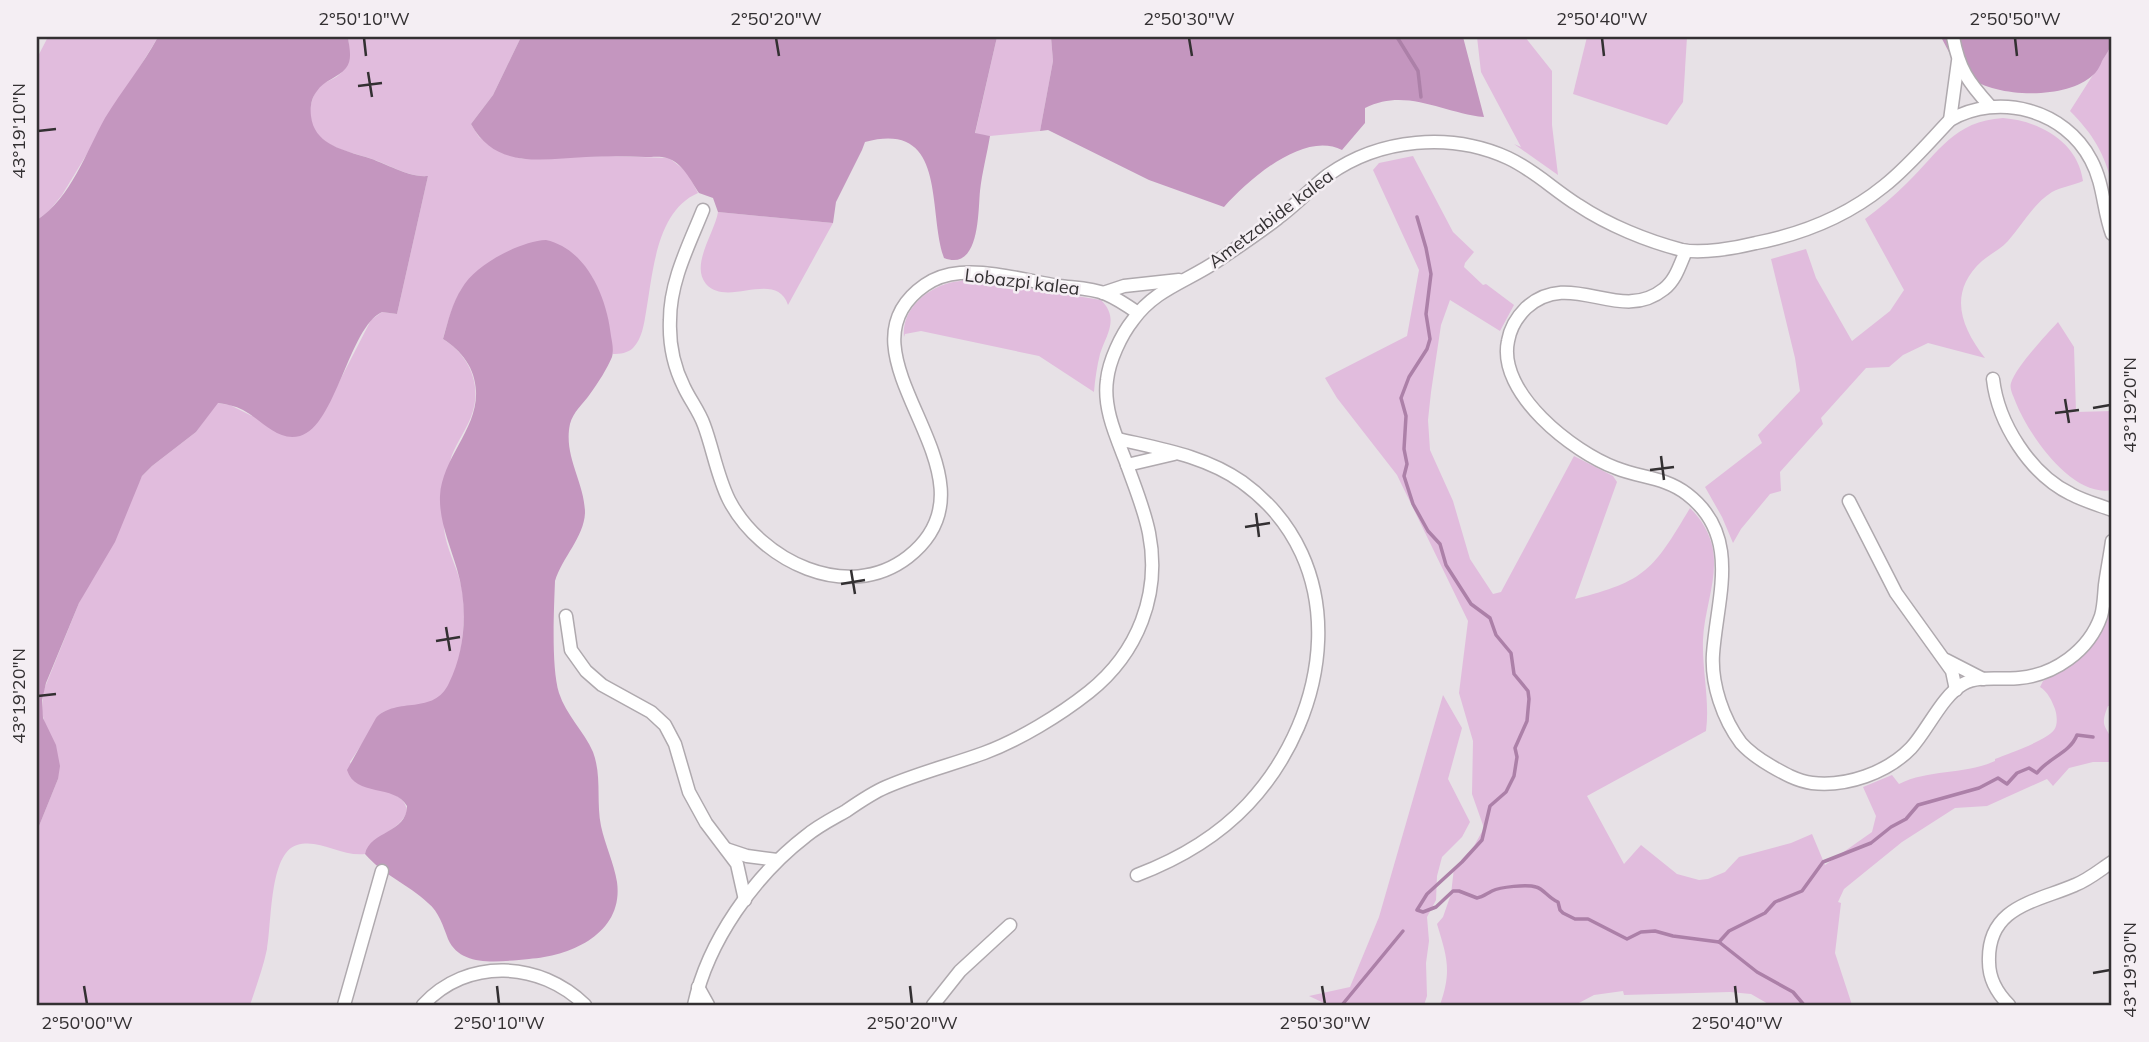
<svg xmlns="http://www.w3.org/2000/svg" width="2149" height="1042" font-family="Mulish,sans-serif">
<rect width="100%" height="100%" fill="#e7e1e6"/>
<g fill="#e1bcdd">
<path d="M48 37H158L62 195 49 211 37 220V58Z"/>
<path d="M348 37H521L493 95 471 124 479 137 502 153 523 159 608 156 669 158 687 172 698 193C656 211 653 273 646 312 644 324 642 339 633 348 628 353 620 354 613 354L606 312 592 277 512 250C462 278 459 285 443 339 470 356 483 386 471 417 466 430 457 442 452 455 448 465 443 518 444 529 446 548 457 567 461 585 468 612 463 679 439 697 425 708 400 708 383 712L350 762 359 784C375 791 405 790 407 811 400 832 373 834 365 854 342 857 319 838 297 845 269 853 272 924 267 949 263 968 256 987 250 1005H37V831L58 779 42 712 43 692 79 603 142 476 152 466 196 432 217 403 230 405 252 416 320 419 371 320 382 312 397 314 428 176C408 178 385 162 366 157 342 150 312 144 310 114 310 105 313 95 318 88 324 81 335 80 341 73 349 64 350 48 348 37Z"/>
<path d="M997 37H1051L1053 61 1040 131 990 136 975 134Z"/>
<path d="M1477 37H1525L1552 71V125L1558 175 1514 144 1521 147 1481 72Z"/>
<path d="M1587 37H1687L1683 102 1667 125 1573 94Z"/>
<path d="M2112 45V185C2105 154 2093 134 2070 111Z"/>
<path d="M2003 118C2040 121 2078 142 2083 181 2074 185 2061 187 2052 192 2033 204 2022 225 2008 241 2001 249 1990 254 1982 261 1948 292 1960 326 1985 358L1928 343 1903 355 1889 367 1866 368 1821 418 1823 424 1780 472 1781 491 1770 494 1741 529 1733 543 1722 517 1705 487 1762 443 1758 435 1800 391 1795 358 1771 259 1806 249 1816 278 1852 341 1890 311 1904 290 1865 219C1880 208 1894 196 1907 183 1939 152 1954 121 2003 118Z"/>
<path d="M1413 156 1453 232 1474 252 1465 263 1464 267 1483 285 1486 284 1514 305 1500 331 1450 300 1441 325 1431 392 1428 420 1430 450 1453 501 1470 559 1493 594 1501 592 1574 456 1613 476 1617 482 1575 599C1646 581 1653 570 1690 508 1702 520 1710 533 1713 550 1718 579 1704 610 1703 640 1702 671 1710 701 1706 731L1587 796 1624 864 1641 845 1677 874 1699 880 1708 879 1725 872 1739 857 1791 843 1812 834 1825 865 1872 832 1876 816 1863 787 1892 775 1899 784C1929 769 1964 775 1995 761V759C2009 753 2046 741 2054 730 2058 725 2057 715 2055 709 2052 701 2048 692 2040 687L2043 681 2067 668 2090 649 2099 635 2112 604V706H2108C2098 730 2109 725 2112 744 2113 750 2112 756 2112 762H2093L2069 768 2053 786 2047 779 1987 806 1955 808 1902 842 1844 889 1838 902 1841 903 1835 953 1852 1005H1770L1751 994 1730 992 1624 995 1623 991 1594 995 1575 1005H1440C1452 971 1447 957 1437 924L1443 917 1451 894 1454 868 1474 846 1484 828 1472 794 1473 741 1459 693 1468 621 1397 475 1337 398 1325 378 1407 336 1419 270 1373 170 1379 163Z"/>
<path d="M718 212 833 223 788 305C776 269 727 308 706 284 690 265 715 232 718 212Z"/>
<path d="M964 278 1101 300C1120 319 1106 335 1100 354 1097 366 1095 379 1094 392L1039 356 921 331 905 334 904 337C901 306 933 283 961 281Z"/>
<path d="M2058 322 2074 347 2076 412 2112 411V490C2072 498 2029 435 2016 403 2014 397 2009 389 2011 383 2016 367 2046 335 2058 322Z"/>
<path d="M1443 695 1462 728 1448 779 1470 822 1462 837 1442 857 1437 876 1436 900 1427 917 1429 941 1426 963 1427 996 1424 1005H1328L1309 996 1350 987 1379 917Z"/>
</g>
<g fill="#c496bf">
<path d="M158 37H348C349 47 353 59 346 68 338 78 324 80 317 91 311 98 310 108 311 116 314 143 340 149 362 156 383 161 407 178 428 176L397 314 382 312C349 327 336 426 300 436 277 442 262 420 243 410 235 406 227 404 218 403L196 432 152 466 142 476 115 542 79 603 46 683 42 700 43 718 56 745 60 766 58 779 37 831V220C71 198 86 152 105 118 122 90 143 65 158 37Z"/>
<path d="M521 37H997L975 133 990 136C987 154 982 173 980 191 978 211 980 272 944 258 927 210 948 120 865 142L862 150 836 202 833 223 718 212 713 198 699 193C691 181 682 162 667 158 661 156 652 157 646 157 626 156 606 156 586 157 543 159 496 170 471 124L493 95Z"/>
<path d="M1051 37H1463L1484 117C1443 113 1406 87 1365 108V123L1342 150C1304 130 1248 180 1224 207L1149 180 1048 130 1040 131 1053 61Z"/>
<path d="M1941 37H2112C2112 47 2107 53 2102 61 2100 66 2097 72 2093 75 2067 100 1996 98 1969 77 1955 66 1949 52 1941 37Z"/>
<path d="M546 240C587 249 607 298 611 336 612 342 614 350 612 357 607 369 598 383 590 394 583 404 573 412 570 424 563 456 585 483 585 513 584 537 562 558 555 581 554 609 551 667 559 693 566 715 584 731 593 752 602 776 596 801 601 826 605 845 614 863 617 882 624 933 572 956 529 959 502 961 461 969 448 939 443 926 439 912 428 903 408 884 383 875 365 854 370 831 407 833 407 806 395 784 355 797 347 770L376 718C397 696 434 716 449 683 466 648 468 606 457 569 450 545 439 521 440 496 442 458 478 429 476 391 475 368 462 351 443 339 448 322 452 303 462 288 475 265 520 241 546 240Z"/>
</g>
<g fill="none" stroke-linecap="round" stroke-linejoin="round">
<g stroke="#ac80a8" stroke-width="3.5">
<path d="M1397 37 1418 71 1421 97"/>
<path d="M1417 217 1426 248 1431 274 1426 314 1430 339 1427 349 1409 377 1401 398 1406 416 1404 449 1407 464 1404 476 1413 504 1428 531 1440 544 1446 565 1471 604 1490 618 1496 635 1511 653 1514 674 1528 691 1529 699 1527 721 1515 748 1517 757 1514 776 1506 792 1490 806 1482 840 1462 862 1427 894 1417 910 1423 912 1436 907 1453 891H1459L1477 898C1483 897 1486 894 1492 891 1500 887 1527 884 1536 887 1544 889 1548 898 1558 902L1560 910 1563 913 1575 919H1588L1627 939 1641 932 1655 931 1673 936 1719 942 1757 972 1793 992 1804 1005"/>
<path d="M1719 942 1729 931 1765 913 1775 902 1802 891 1823 862 1871 843 1891 827 1906 819 1918 805 1979 788 1998 778 2007 784 2017 773 2029 768 2037 773C2048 758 2070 753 2077 735L2093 737"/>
<path d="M1342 1005 1403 931"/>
</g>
<g stroke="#afa9ae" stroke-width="15">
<g id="minor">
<path d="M1953 37C1959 69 1968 82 1990 106"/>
<path d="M1950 120 1958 61"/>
<path d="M703 210C689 245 670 281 670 320 669 343 674 367 684 387 690 400 699 411 704 425 713 449 717 476 729 500 760 560 847 604 908 557 1013 475 824 355 925 285 935 278 948 274 960 273 991 270 1028 281 1059 286 1074 288 1092 288 1106 294 1118 299 1128 306 1138 313"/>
<path d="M1686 251C1680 264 1676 280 1664 289 1619 325 1571 267 1526 308 1517 317 1510 329 1508 341 1497 393 1573 452 1616 468 1641 478 1665 477 1687 494 1742 536 1717 597 1713 654 1711 684 1723 719 1741 743 1750 753 1759 759 1771 766 1783 773 1797 781 1812 783 1846 787 1887 773 1911 748 1927 731 1942 696 1963 684 1979 675 2001 680 2019 678 2054 675 2089 651 2101 616 2104 606 2104 595 2105 585 2107 570 2110 556 2112 541"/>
<path d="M1103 293 1124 286 1179 280"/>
<path d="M1993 379C1998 423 2030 474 2071 494 2084 501 2099 505 2112 510"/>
<path d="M1118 439C1161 449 1205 456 1242 482 1353 562 1332 714 1248 804 1217 837 1179 859 1137 875"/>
<path d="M1127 465 1174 454"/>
<path d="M1849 501 1896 593 1952 671 1956 690"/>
<path d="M566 616 571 650 586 671 602 685 651 712 665 725 675 744 689 792 706 823 737 864 745 900"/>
<path d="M1946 660 1983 679"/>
<path d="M726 849 747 856 777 860"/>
<path d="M698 987 708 1005"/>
<path d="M344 1005 382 871"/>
<path d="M423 1005C467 957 540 961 585 1005"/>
<path d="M694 1005C708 941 754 876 806 836 818 826 832 819 846 811 859 802 872 793 886 787 918 773 951 765 984 753 1019 740 1060 715 1089 692 1138 653 1161 594 1149 533 1144 508 1134 485 1126 462 1116 436 1103 408 1107 380 1109 361 1121 335 1133 320 1155 289 1188 281 1217 261 1238 247 1259 233 1278 218 1296 205 1311 188 1328 175 1380 138 1451 132 1508 158 1534 170 1554 190 1578 205 1608 225 1647 241 1682 250 1702 254 1736 248 1756 243 1802 234 1847 216 1884 186 1908 167 1929 142 1950 120 1999 92 2065 110 2091 160 2104 184 2103 210 2112 234"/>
<path d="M933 1005 960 971 1010 925"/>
<path d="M2009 1005C1997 993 1989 979 1989 962 1987 906 2036 902 2075 885 2088 880 2100 870 2112 862"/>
</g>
</g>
<use href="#minor" stroke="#fff" stroke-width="12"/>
</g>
<path fill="none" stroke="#333032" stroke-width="2.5" d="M364 38 366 56M776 38 779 56M1189 38 1192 56M1602 38 1604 56M2015 38 2017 56M368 72 372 97M358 86 382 83M38 131 56 129M2065 399 2069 423M2093 408 2110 405M2055 413 2079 410M1661 456 1664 480M1650 470 1674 467M1256 513 1259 537M1245 527 1270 523M851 570 855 594M841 584 865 580M446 627 450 651M436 641 460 637M38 696 56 694M2093 973 2110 970M84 986 87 1004M497 986 499 1004M910 986 912 1004M1322 986 1325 1004M1735 986 1737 1004"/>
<g text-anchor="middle" stroke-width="5" stroke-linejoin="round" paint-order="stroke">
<g font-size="18" fill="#333032" stroke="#f4eef3">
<text transform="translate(1271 219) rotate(-37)" y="6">Ametzabide kalea</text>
<text transform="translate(1022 282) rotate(7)" y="6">Lobazpi kalea</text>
</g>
</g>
<rect width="2149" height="1042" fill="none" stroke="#f4eef3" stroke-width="77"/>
<rect x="38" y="38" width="2072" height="966" fill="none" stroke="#333032" stroke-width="2.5"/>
<g font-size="18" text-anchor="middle" fill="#333032">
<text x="364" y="25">2°50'10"W</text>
<text x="776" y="25">2°50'20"W</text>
<text x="1189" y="25">2°50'30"W</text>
<text x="1602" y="25">2°50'40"W</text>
<text x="2015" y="25">2°50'50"W</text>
<text transform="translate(19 131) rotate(-90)" y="6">43°19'10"N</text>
<text transform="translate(2130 405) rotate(-90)" y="6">43°19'20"N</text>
<text transform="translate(19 696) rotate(-90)" y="6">43°19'20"N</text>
<text transform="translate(2130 970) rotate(-90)" y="6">43°19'30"N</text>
<text x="87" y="1029">2°50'00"W</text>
<text x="499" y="1029">2°50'10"W</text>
<text x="912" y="1029">2°50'20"W</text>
<text x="1325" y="1029">2°50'30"W</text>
<text x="1737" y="1029">2°50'40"W</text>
</g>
</svg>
